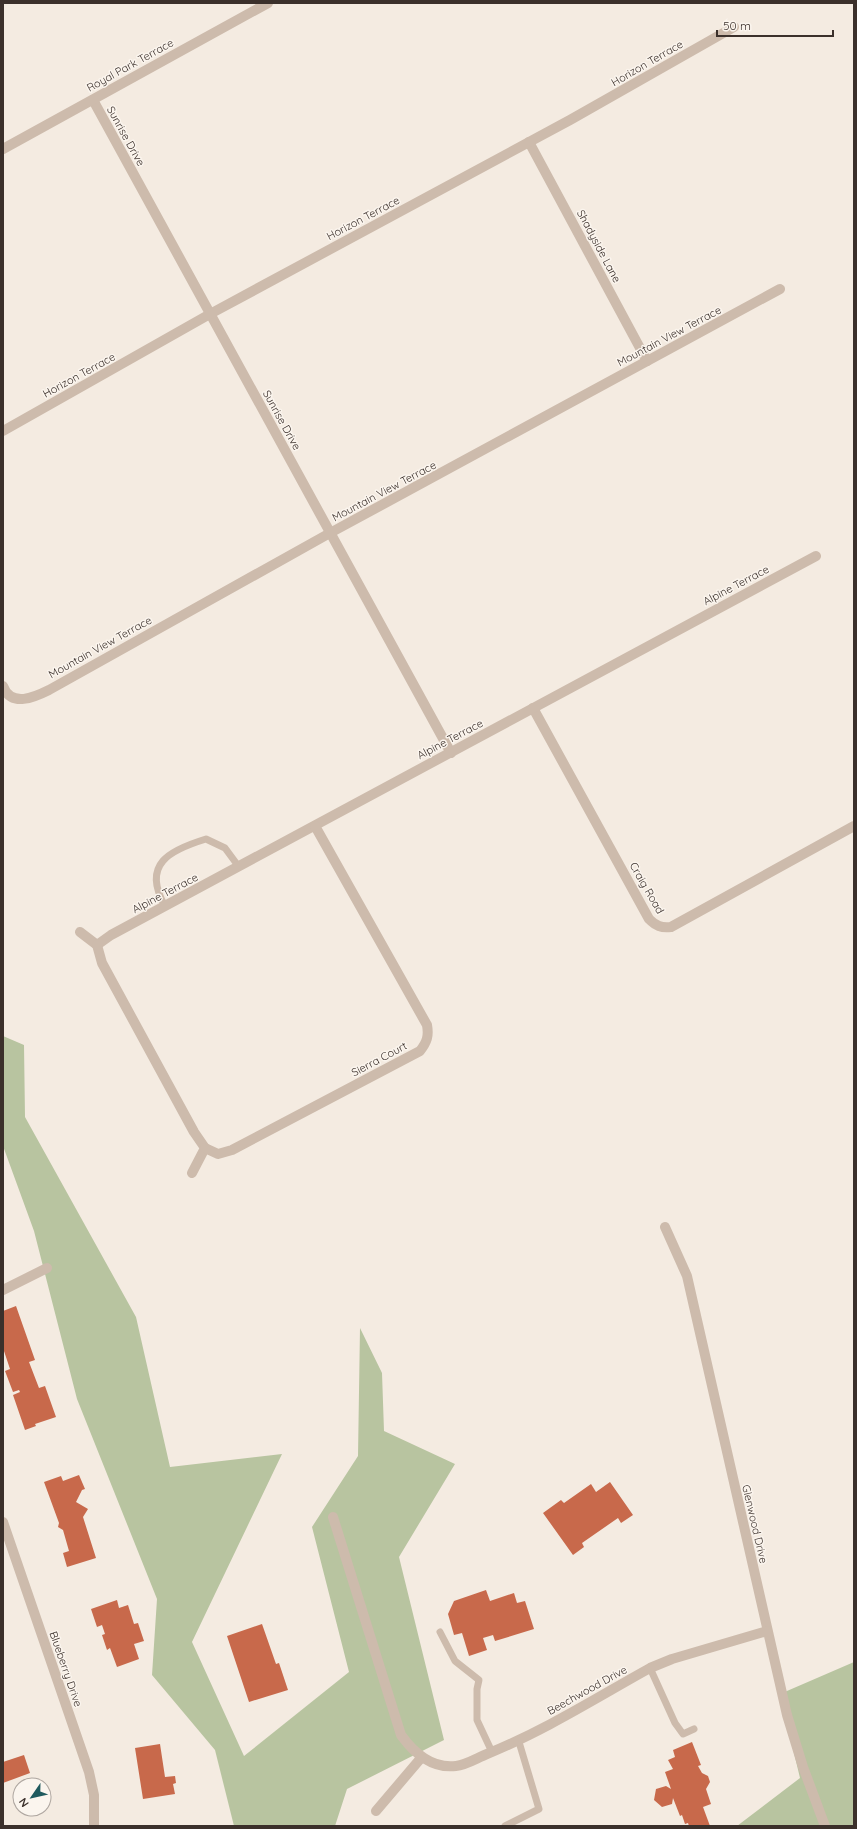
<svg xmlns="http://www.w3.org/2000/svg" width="857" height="1829" font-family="Quicksand,sans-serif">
<rect width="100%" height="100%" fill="#f4ebe1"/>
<g fill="#b8c4a0">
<path d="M3 1036 24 1045 25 1117 136 1317 170 1467 282 1454 192 1642 244 1756 349 1672 312 1527 358 1456 360 1328 382 1373 384 1431 455 1464 399 1557 444 1740 347 1789 335 1826H234L215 1750 152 1675 157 1599 77 1399 34 1231 3 1146Z"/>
<path d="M854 1662V1826H737L800 1778 780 1694Z"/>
</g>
<g fill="#c8694b">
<path d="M16 1306 35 1360 29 1362 39 1388 45 1386 56 1417 35 1424 36 1426 25 1430 13 1395 20 1392 19 1390 13 1392 5 1371 10 1369 3 1348V1311Z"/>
<path d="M79 1475 85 1489 82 1490 76 1502 88 1509 83 1517 96 1558 67 1567 63 1553 69 1551 63 1530 58 1527 59 1523 44 1482 61 1476 63 1481Z"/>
<path d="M610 1482 633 1515 621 1523 618 1518 582 1543 584 1547 573 1555 543 1513 561 1500 564 1503 591 1484 596 1492Z"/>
<path d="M486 1590 490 1601 514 1593 517 1603 525 1601 534 1629 495 1641 493 1635 483 1638 487 1650 469 1656 462 1633 454 1635 448 1614 454 1601Z"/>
<path d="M117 1600 119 1608 128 1605 134 1624 138 1623 144 1641 134 1644 139 1659 117 1667 110 1648 107 1650 102 1635 105 1634 102 1625 97 1627 91 1609Z"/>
<path d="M262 1624 276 1664 279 1663 288 1690 249 1702 227 1636Z"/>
<path d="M692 1742 701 1765 698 1766 702 1773 708 1776 710 1782 706 1789 711 1804 703 1807 710 1826H689L688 1823 685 1824 682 1815 680 1816 673 1798 672 1804 662 1807 654 1800 656 1789 666 1786 671 1789 665 1772 673 1769 668 1760 675 1757 673 1750Z"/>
<path d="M160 1744 165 1777 175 1776 176 1783 173 1784 175 1794 143 1799 135 1748Z"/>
<path d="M24 1755 30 1773 3 1783V1762Z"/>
</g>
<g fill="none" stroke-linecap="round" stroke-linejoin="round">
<g stroke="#cdbbac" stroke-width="7">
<path d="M165 906C141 864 170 850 206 839L225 848 239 867"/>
<path d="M440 1632 455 1661 479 1680 477 1689V1720L492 1752"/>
<path d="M650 1668 675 1723 683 1734 694 1729"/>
<path d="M505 1826 539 1809 519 1742"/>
</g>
<g stroke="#cdbbac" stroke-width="10">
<path d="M93 100 451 753"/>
<path d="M529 142 647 361"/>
<path d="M3 149 268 3"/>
<path d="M3 431 210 314 570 120 734 27"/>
<path d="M3 686C11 708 35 697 49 690L330 533 780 289"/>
<path d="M533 708 649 919C656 926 661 928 671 927L854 826"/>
<path d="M80 932 97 945 102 963 194 1132 205 1148 192 1173"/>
<path d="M97 945 111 935 816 556"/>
<path d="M205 1148 218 1154 232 1150 420 1051C427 1042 429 1036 427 1025L315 826"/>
<path d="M665 1227 687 1276 787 1715 803 1767 825 1826"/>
<path d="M3 1290 47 1268"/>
<path d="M333 1517 401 1735C414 1753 432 1769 456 1766 466 1765 477 1758 487 1754 544 1731 596 1698 650 1668L672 1659 767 1631"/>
<path d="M3 1522 89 1772 94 1795V1826"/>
<path d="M376 1811 421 1758"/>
</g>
</g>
<g text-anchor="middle" stroke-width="3" stroke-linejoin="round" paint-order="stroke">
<g font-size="11" fill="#3b302b" stroke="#fbf5ee">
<text transform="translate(647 63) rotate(-30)" y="4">Horizon Terrace</text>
<text transform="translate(130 65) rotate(-29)" y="4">Royal Park Terrace</text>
<text transform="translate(126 136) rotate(61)" y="4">Sunrise Drive</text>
<text transform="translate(363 218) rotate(-28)" y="4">Horizon Terrace</text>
<text transform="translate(599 246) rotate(62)" y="4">Shadyside Lane</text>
<text transform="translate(669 336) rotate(-28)" y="4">Mountain View Terrace</text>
<text transform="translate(79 375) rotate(-29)" y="4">Horizon Terrace</text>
<text transform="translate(282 420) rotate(61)" y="4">Sunrise Drive</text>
<text transform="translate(384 491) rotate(-28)" y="4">Mountain View Terrace</text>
<text transform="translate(736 585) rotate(-28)" y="4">Alpine Terrace</text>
<text transform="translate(100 647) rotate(-29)" y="4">Mountain View Terrace</text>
<text transform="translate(450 739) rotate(-28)" y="4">Alpine Terrace</text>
<text transform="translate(647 888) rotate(60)" y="4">Craig Road</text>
<text transform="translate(165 893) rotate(-28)" y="4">Alpine Terrace</text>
<text transform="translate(379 1059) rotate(-28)" y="4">Sierra Court</text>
<text transform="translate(755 1524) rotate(77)" y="4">Glenwood Drive</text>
<text transform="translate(66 1669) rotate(71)" y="4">Blueberry Drive</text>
<text transform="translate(587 1690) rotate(-29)" y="4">Beechwood Drive</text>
</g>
</g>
<rect width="857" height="1829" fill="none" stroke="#3b302b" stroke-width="8"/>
<g transform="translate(32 1797) rotate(236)"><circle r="19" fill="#fbf5ee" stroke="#aea6a0"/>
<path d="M0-3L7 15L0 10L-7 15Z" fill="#1f5a5e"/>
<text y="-6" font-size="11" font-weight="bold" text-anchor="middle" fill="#3b302b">N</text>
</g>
<path d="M717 30v6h116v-6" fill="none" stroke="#3b302b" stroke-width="2"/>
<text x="723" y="30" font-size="12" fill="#3b302b" stroke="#fbf5ee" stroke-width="3" paint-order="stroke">50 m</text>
</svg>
